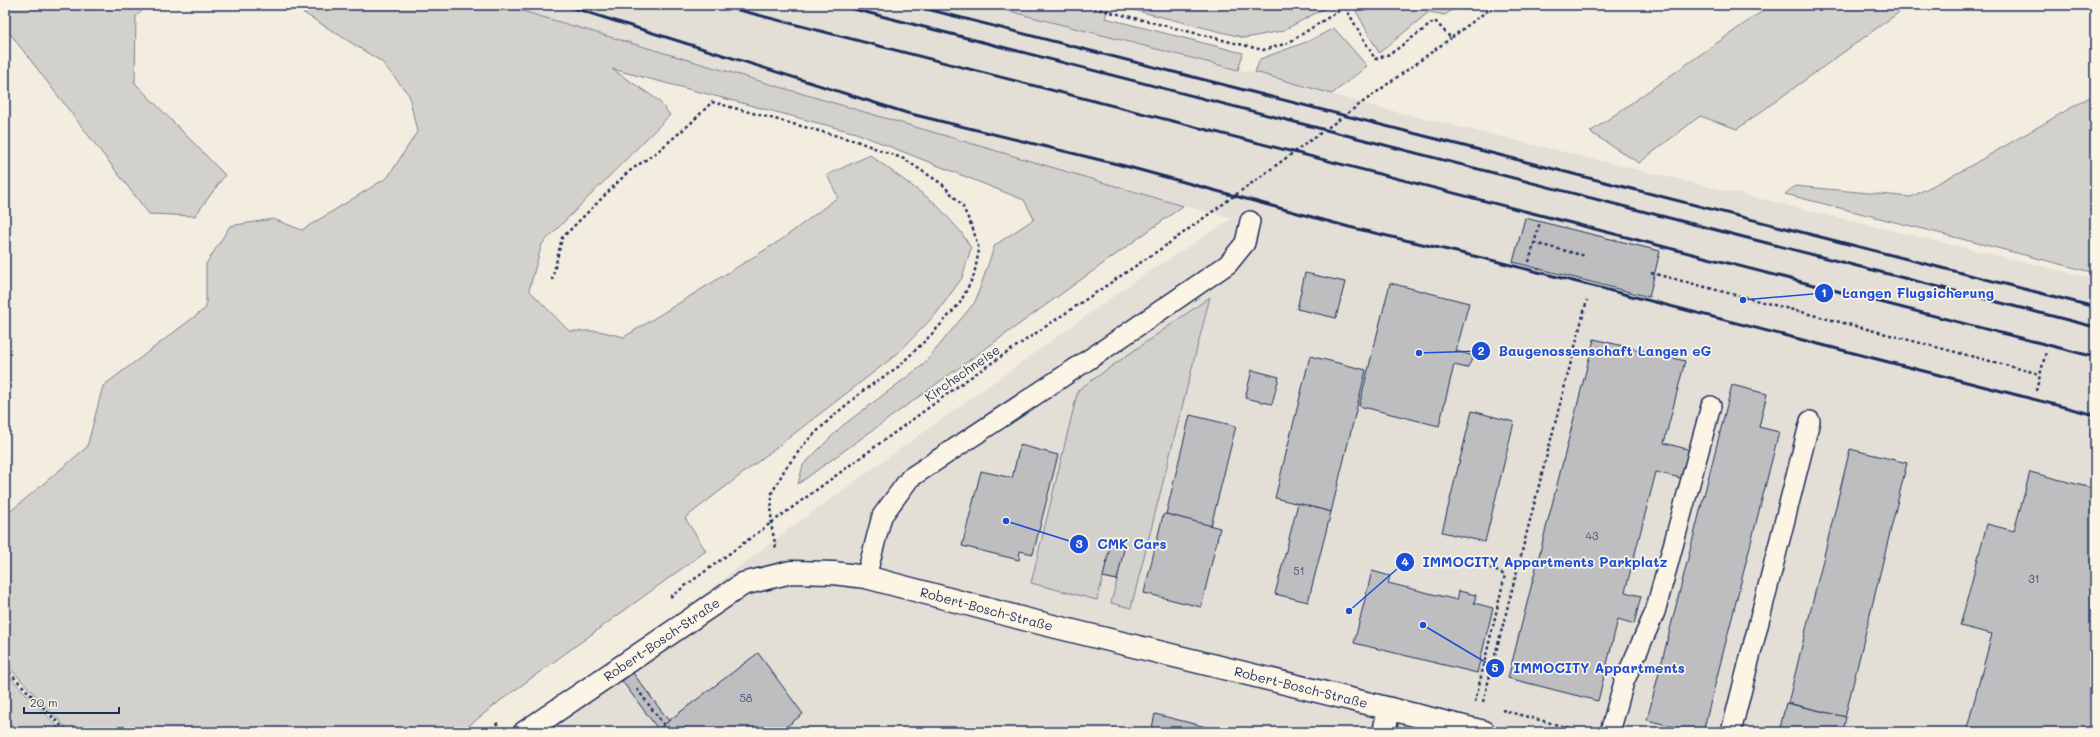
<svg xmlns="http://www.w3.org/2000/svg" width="2100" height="737" font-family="Mali,sans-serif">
<rect width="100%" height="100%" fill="#f3ede0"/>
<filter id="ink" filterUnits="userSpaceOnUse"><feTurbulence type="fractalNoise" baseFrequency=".025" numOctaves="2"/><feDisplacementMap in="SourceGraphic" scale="8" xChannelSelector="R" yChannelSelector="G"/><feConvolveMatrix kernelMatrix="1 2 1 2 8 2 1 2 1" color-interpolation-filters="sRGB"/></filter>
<g filter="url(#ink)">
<path fill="#e3dfd6" d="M502 5H981L1238 70 1255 72 1380 108 2095 279V732H522L797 523 1139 278 1233 218 1183 206Z"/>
<g fill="#d3d1cc" stroke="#778095">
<path d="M5 5H149L136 16 135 83 225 175 195 216 149 214 5 27Z"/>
<path d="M291 5H502L1183 206 798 484 803 465 842 426 923 365 975 302 995 245 1034 219 1024 200 856 133 612 69 658 100 670 115 542 244 529 290 569 331H599L624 337 781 240 838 197 827 175 870 155 935 203 961 232 971 248 962 278 936 314 896 355 685 518 706 551 500 701 461 732H70L5 663V516L87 447 103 386 206 308V264L230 226 273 219 302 230 388 177 417 132 409 95 382 62Z"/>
<path d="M985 5H1109L1105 18 1243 53 1238 70Z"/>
<path d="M1114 5H1331L1282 31 1245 38Z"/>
<path d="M1364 5H1459L1445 15 1429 12 1379 53 1356 11Z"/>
<path d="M1771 5H1909L1737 129 1700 116 1639 163 1590 132Z"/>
<path d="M1334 28 1367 66 1332 94 1255 72 1260 59 1309 41Z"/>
<path d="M2095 94V273L1785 194 1795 186 1911 197 1965 169Z"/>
<path d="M1210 297 1131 608 1111 603 1117 580 1103 577 1097 600 1031 583 1078 390Z"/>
<path d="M5 672 61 730 63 732H5Z"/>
</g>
<g fill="#bebec0" stroke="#1b2f5e">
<path d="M1525 218 1660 251 1649 297 1513 262Z"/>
<path d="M1305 273 1345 282 1336 318 1297 309Z"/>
<path d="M1390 283 1469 303 1456 351 1474 356 1467 368 1454 365 1439 426 1359 406Z"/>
<path d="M1594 339 1685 361 1664 443 1691 450 1684 479 1656 472 1625 592 1641 596 1634 624 1618 619 1598 701 1508 678Z"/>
<path d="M1310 356 1366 370 1331 512 1275 498Z"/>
<path d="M1252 370 1279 377 1272 404 1245 398Z"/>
<path d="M1732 385 1767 394 1759 427 1779 432 1703 732H1695L1647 720Z"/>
<path d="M1472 411 1514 422 1485 542 1442 532Z"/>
<path d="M1190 415 1236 426 1211 526 1166 514Z"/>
<path d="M1020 445 1058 455 1033 554 1020 551 1019 560 962 546 981 471 1012 478Z"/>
<path d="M1850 449 1907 463 1845 717 1788 703Z"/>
<path d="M2030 472 2095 489V732H1966L1992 634 1960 626 1987 524 2014 531Z"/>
<path d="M1298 503 1331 512 1308 602 1275 594Z"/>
<path d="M1166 514 1220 528 1201 607 1144 593 1163 515Z"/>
<path d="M1111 542 1125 545 1117 580 1103 577Z"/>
<path d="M1372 571 1390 576 1388 583 1457 600 1459 591 1476 595 1474 603 1493 608 1477 673 1354 643Z"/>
<path d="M758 653 803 714 779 732H654Z"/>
<path d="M633 673 669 721 658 729 622 681Z"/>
<path d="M1786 703 1846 717 1843 732H1779Z"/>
<path d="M1155 714 1218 730 1217 732H1151Z"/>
</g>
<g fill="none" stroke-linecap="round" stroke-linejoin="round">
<g stroke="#1b2f5e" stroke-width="22">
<g id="lane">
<path d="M866 577 882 516 910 478 1103 350 1228 264 1245 243 1250 221"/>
<path d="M1610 732 1624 682 1655 612 1711 406"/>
<path d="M1731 732 1810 421"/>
</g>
</g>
<g stroke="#1b2f5e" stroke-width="25">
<g id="street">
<path id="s1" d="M525 732 743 584 791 572 833 573 866 577 1024 619 1484 732"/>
<path d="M1384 732 1389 709"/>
</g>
</g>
<g stroke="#1b2f5e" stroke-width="2.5" stroke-dasharray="3 3" stroke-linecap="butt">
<path d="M1082 5 1263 50 1288 43 1348 5"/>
<path d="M1345 7 1375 59 1390 54 1435 21 1451 38 1495 5"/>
<path d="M1534 243 1586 256"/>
<path d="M1529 262 1540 222"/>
<path d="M1651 273 2040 374"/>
<path d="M552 280 562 238 628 172 657 152 691 123 712 102 856 141 904 159 942 184 962 205 973 229 979 250 974 275 960 303 933 333 898 367 864 390 832 417 806 442 785 469 772 493 771 524 776 548"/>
<path d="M2036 391 2046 352"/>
<path d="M670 597 965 381 1168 244"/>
<path d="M5 668 67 732"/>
<path d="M637 689 664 725"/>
<path d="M1475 702 1505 575 1483 565"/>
<path d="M1483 702 1587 300"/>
<path d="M1502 710 1577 730"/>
<path d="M32 732 62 728"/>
<path d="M486 732 498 723"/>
</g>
<use href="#lane" stroke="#fcf5e5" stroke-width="19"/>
<use href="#street" stroke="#fcf5e5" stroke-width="22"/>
<g stroke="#1b2f5e" stroke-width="3">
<path d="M564 5 907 113 1125 166 1349 227 1495 261 2095 415"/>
<path d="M719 5 2095 357"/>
<path d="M838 5 2095 327"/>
<path d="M911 5 2095 307"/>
</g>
<path stroke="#1b2f5e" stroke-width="2.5" stroke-dasharray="3 3" stroke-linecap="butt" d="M1168 244 1451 38"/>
</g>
</g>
<g text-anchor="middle" stroke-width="3.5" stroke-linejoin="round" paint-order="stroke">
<g font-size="11" fill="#445376">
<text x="1592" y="540">43</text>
<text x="1299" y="575">51</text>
<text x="2034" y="583">31</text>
<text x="746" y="702">58</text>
</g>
<g font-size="13" fill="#1b2f5e" stroke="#fcf5e5">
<text transform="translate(962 373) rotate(-35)" y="5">Kirchschneise</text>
<text dy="5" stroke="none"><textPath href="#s1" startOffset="513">Robert-Bosch-Straße</textPath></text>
<text dy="5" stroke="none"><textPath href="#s1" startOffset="165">Robert-Bosch-Straße</textPath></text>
<text dy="5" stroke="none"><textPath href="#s1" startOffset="837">Robert-Bosch-Straße</textPath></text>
</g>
</g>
<path fill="none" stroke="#1d4ed8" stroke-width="1.5" d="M1743 300L1824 293M1419 353L1481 351M1006 521L1079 544M1349 611L1405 562M1423 625L1495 668"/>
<g fill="#1d4ed8" stroke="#fcf5e5" stroke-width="1.5">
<circle cx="1743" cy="300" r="4"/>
<circle cx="1419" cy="353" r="4"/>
<circle cx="1006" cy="521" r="4"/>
<circle cx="1349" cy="611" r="4"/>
<circle cx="1423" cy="625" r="4"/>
<circle cx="1824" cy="293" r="10"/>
<circle cx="1481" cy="351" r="10"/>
<circle cx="1079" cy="544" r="10"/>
<circle cx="1405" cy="562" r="10"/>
<circle cx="1495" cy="668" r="10"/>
</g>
<g font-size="12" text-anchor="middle" font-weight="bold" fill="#fff">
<text x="1824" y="297">1</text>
<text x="1481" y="355">2</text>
<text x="1079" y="548">3</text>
<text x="1405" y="566">4</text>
<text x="1495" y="672">5</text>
</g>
<g font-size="14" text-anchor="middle" font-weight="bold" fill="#1d4ed8" stroke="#fcf5e5" stroke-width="3.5" stroke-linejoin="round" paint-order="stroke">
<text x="1918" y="298">Langen Flugsicherung</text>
<text x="1605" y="356">Baugenossenschaft Langen eG</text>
<text x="1132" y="549">CMK Cars</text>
<text x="1545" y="567">IMMOCITY Appartments Parkplatz</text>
<text x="1599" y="673">IMMOCITY Appartments</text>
</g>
<rect width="2100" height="737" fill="none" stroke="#fcf5e5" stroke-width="20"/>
<rect x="10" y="10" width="2080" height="717" fill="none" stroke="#1b2f5e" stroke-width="1.5" filter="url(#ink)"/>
<path d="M24 707v6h95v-6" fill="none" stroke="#1b2f5e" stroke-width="2"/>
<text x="30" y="707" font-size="12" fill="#1b2f5e" stroke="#fcf5e5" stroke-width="3" paint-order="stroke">20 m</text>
</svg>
